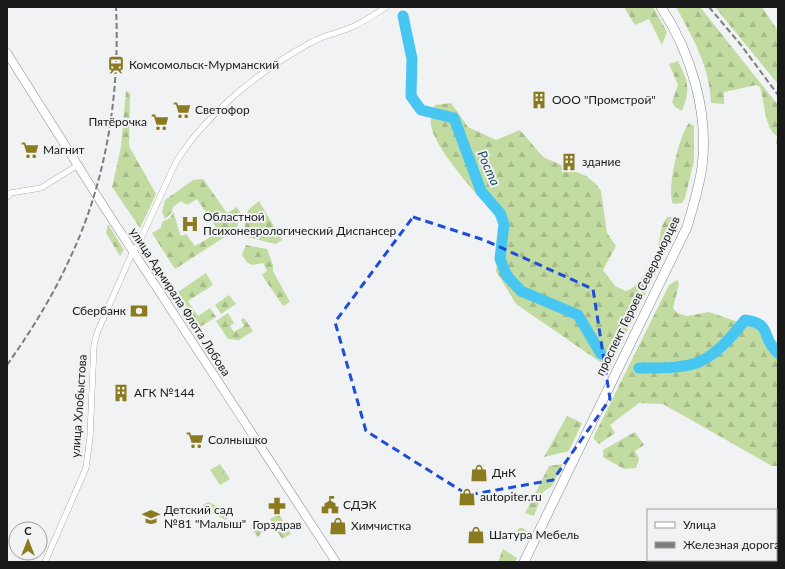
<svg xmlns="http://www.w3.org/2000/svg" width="785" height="569" font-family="Lato,sans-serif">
<defs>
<pattern id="forest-firs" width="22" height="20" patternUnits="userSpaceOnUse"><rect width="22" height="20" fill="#c2dba0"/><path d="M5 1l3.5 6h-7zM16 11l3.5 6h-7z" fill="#a6bb89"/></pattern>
<pattern id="park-crowns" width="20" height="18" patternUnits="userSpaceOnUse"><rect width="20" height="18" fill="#c2dba0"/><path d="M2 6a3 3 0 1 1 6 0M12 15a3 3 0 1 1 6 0" fill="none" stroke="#a6bb89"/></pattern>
</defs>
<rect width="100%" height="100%" fill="#f1f2f3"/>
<g fill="url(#forest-firs)">
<path d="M624 7H653L667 32 662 45 649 19 635 25Z"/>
<path d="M676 7H700L778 105V145L776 144 777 136C764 128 765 102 760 87L756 85 724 92V104L711 103C710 67 693 38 676 7Z"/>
<path d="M715 7H762L778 31V84Z"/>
<path d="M678 61C688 81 691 89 682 111L675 107 672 102 678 85 669 64Z"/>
<path d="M126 91 130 93 129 146 156 194 140 228 112 187 121 147Z"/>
<path d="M451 103 468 127 496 140 520 130 543 157 586 176 595 183 601 191 607 233 616 246 603 270 615 286 626 291C641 286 643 271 654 261L658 268 609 368 516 304 496 271 502 223C482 199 438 155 431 126 430 118 432 112 435 105Z"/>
<path d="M689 123 694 126V161L685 198 682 203 673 204C666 192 679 134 689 123Z"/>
<path d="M203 179 227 213 237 207 240 212 237 229 175 269 152 233 161 228 162 222 170 218 173 212C177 220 177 228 181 236L186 234 195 246 219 232 197 199 187 205 181 201 173 207 172 212 165 219 162 212 165 200 193 180Z"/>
<path d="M259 201 282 240 276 244 243 236 248 210Z"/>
<path d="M667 217H672L673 228 665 252 658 246 662 226Z"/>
<path d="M108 224 124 250 120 256 106 233Z"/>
<path d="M246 245 267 249 273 265V271L290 302 283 306 262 275 267 271 263 263 252 265 247 262 242 255Z"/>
<path d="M206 273 213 285 188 301 198 316 210 308 216 317 200 327 178 292Z"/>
<path d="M677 280 679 284 673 308 677 313 687 316 709 312 738 322 753 324 778 343V466H772L663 404 639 403 610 425 615 433 599 444 594 439V436L669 285Z"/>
<path d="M229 295 236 304 221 314 215 305Z"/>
<path d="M228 313 234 323 230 326 234 332 244 326 241 320 244 318 253 331 239 340 228 339 216 321Z"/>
<path d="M567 416 582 423 569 451 544 457Z"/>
<path d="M635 432 644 445 635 451 639 459 636 468 624 469 603 457V450Z"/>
<path d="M563 464 552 486 543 492 534 516 525 513 549 466Z"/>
<path d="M209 502 231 514 226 520 202 508 204 504Z"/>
<path d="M279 514 291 534 282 539 270 519Z"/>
<path d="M255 524 262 532 258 537 251 528Z"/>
<path d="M519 528H523L530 534 526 540 517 537 516 532Z"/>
<path d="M503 549 517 558 515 562H498Z"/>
</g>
<path fill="url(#park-crowns)" d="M220 464 230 479 220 485 210 470Z"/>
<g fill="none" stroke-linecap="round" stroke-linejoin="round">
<g stroke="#48c6f2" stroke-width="11">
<path d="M403 16 412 59 411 96 421 110 454 118 481 191 500 213 504 224 500 259 507 276 521 291 578 315 601 354"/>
<path d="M639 368C656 368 688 369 703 360 720 351 733 335 745 320 774 324 760 338 778 353"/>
</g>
<g stroke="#868788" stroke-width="6">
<g id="street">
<path d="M7 197 10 193 41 188 78 165"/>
<path d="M45 562 86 468 90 437 94 345 97 333 133 251 138 245 176 162C207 113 260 70 312 42 324 35 339 33 352 27 364 22 375 14 386 7"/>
</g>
</g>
<g stroke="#868788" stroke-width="9">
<path id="secondary" d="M7 53 104 207 336 562"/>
</g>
<g stroke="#868788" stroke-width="10">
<path id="primary" d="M524 562 687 227C693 207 699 188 702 167 709 112 691 53 661 7"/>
</g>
<use href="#street" stroke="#fff" stroke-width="5.5"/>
<use href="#secondary" stroke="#fff" stroke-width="8"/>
<use href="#primary" stroke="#fff" stroke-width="9"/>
<g stroke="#7d7d7e" stroke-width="2" stroke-dasharray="6 3" stroke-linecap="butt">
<path d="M709 7 741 45 778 95"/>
<path d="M7 365C31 331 53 296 70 258 107 180 120 92 116 7"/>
</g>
</g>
<path fill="none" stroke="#1d4ed8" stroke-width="3" stroke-dasharray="8 5" stroke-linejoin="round" d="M413 217 484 240 593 289 610 399 553 480 468 495 366 431 335 322Z"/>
<defs>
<g id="station-bare" transform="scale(1.38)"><path d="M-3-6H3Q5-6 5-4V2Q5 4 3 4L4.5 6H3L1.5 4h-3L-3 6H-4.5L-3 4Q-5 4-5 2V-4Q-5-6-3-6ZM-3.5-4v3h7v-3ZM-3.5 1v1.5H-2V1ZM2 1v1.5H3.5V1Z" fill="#8a7b21" stroke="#f1f2f3" stroke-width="2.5" paint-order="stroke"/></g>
<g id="building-bare" transform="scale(1.38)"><path d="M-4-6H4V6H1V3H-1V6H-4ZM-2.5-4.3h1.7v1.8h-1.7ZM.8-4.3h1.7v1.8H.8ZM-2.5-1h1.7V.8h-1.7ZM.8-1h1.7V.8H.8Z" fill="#8a7b21" stroke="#f1f2f3" stroke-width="2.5" paint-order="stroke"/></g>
<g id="supermarket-bare" transform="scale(1.38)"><path d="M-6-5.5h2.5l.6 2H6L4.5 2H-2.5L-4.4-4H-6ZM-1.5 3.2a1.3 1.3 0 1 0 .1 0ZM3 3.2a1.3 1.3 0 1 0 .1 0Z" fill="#8a7b21" stroke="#f1f2f3" stroke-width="2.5" paint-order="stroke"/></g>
<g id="hospital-bare" transform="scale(1.38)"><path d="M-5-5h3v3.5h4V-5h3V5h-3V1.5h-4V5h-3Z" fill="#8a7b21" stroke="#f1f2f3" stroke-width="2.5" paint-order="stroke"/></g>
<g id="bank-bare" transform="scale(1.38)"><path d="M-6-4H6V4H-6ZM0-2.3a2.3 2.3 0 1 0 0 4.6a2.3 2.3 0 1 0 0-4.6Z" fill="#8a7b21" stroke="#f1f2f3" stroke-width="2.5" paint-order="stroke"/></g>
<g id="shop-bare" transform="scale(1.38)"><path d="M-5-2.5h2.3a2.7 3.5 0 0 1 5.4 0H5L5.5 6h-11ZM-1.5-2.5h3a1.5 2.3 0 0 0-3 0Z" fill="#8a7b21" stroke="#f1f2f3" stroke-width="2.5" paint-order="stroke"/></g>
<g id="civic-bare" transform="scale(1.38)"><path d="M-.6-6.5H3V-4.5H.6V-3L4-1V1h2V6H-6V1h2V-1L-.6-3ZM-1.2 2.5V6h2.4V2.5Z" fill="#8a7b21" stroke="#f1f2f3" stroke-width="2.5" paint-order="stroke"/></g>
<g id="pharmacy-bare" transform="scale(1.38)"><path d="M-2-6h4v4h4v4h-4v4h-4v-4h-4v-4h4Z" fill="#8a7b21" stroke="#f1f2f3" stroke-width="2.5" paint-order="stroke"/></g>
<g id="school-bare" transform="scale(1.38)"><path d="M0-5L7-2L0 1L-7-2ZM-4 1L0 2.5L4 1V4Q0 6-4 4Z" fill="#8a7b21" stroke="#f1f2f3" stroke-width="2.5" paint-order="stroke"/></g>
</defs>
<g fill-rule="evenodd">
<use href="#station-bare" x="116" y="65"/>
<use href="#building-bare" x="539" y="100"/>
<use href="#supermarket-bare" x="182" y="110"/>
<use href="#supermarket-bare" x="160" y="122"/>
<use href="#supermarket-bare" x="30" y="150"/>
<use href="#building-bare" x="569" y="162"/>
<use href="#hospital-bare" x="190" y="224"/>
<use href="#bank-bare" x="139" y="311"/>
<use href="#building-bare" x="121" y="393"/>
<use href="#supermarket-bare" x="195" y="440"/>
<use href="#shop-bare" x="479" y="473"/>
<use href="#shop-bare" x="467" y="497"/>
<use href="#civic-bare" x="330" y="505"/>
<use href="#pharmacy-bare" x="277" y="506"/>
<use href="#school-bare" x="151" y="517"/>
<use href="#shop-bare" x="338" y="526"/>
<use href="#shop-bare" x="476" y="535"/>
</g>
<g text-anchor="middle" stroke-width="4" stroke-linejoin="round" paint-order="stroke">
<g font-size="12" fill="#191919" stroke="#f1f2f3" text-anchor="start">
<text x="129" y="69">Комсомольск-Мурманский</text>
<text x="552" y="104">ООО "Промстрой"</text>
<text x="195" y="114">Светофор</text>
<text x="147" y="126" text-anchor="end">Пятёрочка</text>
<text x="43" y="154">Магнит</text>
<text x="582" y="166">здание</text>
<text x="203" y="221">Областной<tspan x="203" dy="14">Психоневрологический Диспансер</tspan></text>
<text x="126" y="315" text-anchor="end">Сбербанк</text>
<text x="134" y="397">АГК №144</text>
<text x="208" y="444">Солнышко</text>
<text x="492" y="477">ДнК</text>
<text x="480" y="501">autopiter.ru</text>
<text x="343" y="509">СДЭК</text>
<text x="164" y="514">Детский сад<tspan x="164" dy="14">№81 "Малыш"</tspan></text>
<text x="277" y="529" text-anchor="middle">Горздрав</text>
<text x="351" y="530">Химчистка</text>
<text x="489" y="539">Шатура Мебель</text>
</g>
<g font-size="12" fill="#191919" stroke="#f1f2f3">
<text transform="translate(638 296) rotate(-64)" y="4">проспект Героев Североморцев</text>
<text transform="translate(180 302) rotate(57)" y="4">улица Адмирала Флота Лобова</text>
<text transform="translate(79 406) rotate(-86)" y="4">улица Хлобыстова</text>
</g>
<g font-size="13" font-style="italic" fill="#1b4f61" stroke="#f1f2f3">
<text transform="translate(489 168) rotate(66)" y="5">Роста</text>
</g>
</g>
<rect width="785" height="569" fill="none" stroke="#191919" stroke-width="16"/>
<rect x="647" y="509" width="130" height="52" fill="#f1f2f3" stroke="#9b9b9c"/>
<rect x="655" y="522" width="20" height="6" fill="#ffffff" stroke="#9b9b9c"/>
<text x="683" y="529" font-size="12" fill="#191919">Улица</text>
<rect x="655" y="542" width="20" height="6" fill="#7d7d7e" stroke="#9b9b9c"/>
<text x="683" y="549" font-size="12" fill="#191919">Железная дорога</text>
<g transform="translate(28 541)"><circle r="19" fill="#f1f2f3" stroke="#9b9b9c"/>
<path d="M0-3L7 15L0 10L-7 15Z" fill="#8a7b21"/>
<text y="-6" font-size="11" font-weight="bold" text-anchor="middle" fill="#191919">С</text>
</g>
</svg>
